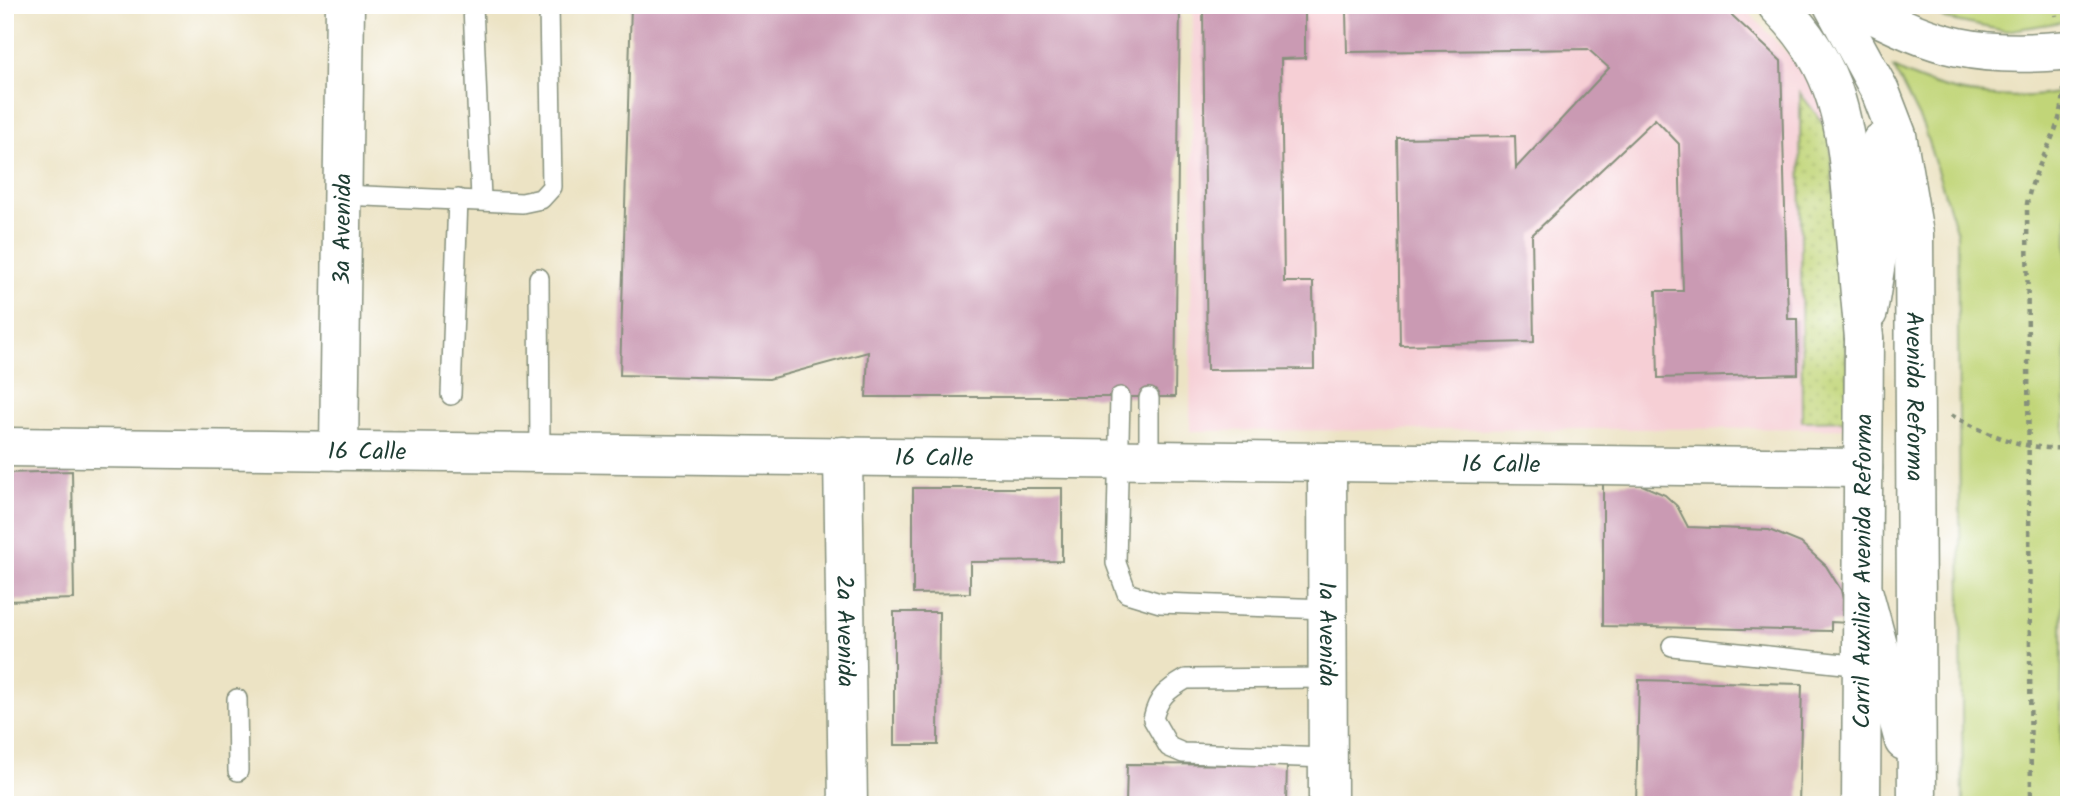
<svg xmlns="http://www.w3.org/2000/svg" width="2074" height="810" font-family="Kalam,sans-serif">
<defs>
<pattern id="garden-dots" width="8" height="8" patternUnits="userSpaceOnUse" patternTransform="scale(1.75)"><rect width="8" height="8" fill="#c1d578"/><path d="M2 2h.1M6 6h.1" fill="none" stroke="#a5b868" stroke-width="1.8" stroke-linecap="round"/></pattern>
</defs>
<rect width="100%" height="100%" fill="#fff"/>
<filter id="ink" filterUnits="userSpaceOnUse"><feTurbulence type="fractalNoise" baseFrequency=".0143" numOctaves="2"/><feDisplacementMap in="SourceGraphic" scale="14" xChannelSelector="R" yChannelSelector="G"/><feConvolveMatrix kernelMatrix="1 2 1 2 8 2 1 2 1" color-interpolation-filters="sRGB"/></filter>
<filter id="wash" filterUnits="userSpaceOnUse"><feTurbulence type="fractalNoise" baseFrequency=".00686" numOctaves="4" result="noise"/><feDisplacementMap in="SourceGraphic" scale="28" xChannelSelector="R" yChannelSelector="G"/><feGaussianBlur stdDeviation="1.57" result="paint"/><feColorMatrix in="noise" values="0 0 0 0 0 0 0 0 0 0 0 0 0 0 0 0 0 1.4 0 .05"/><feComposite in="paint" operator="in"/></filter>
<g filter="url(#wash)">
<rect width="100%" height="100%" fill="#ece3c4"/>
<path fill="#f6cfd5" d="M1193 5H1742L1799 66 1831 115 1860 428 1190 431Z"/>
<g fill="#c1d578" stroke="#708956" stroke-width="2">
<path d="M1922 5H2069V21L2005 31 1945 19Z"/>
<path d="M1894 68C1948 96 2009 103 2069 91L2060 805H1963L1957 233 1923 126Z"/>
</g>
<path fill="url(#garden-dots)" stroke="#708956" stroke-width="2" d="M1800 93 1829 131 1851 420 1802 421Z"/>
<g id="blocks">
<g fill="#ca9ab3">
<path d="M631 5H1180L1175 397H866L868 352 769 379 620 375Z"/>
<path d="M1203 5H1721L1781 61 1788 319H1797L1798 374 1658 378 1656 291H1683L1679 144 1655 119 1532 235 1534 342 1400 345 1397 138 1515 136 1516 168 1609 68 1588 49 1347 52 1346 11H1305V58L1281 59 1284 282H1313L1314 369 1207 370Z"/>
<path d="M72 471 74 599 5 601V473Z"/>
<path d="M1635 482 1665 495 1677 506 1688 527 1769 530 1801 543 1826 566 1841 590 1848 623 1831 622V631L1603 626V484Z"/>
<path d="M913 488H1062V561L970 562V593L913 594Z"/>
<path d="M894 612H939L938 745H894Z"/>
<path d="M1639 680 1802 684 1799 805H1636Z"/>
<path d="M1127 764 1287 765 1286 805H1126Z"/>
</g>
</g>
</g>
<g filter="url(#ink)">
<use href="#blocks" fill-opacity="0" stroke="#86907c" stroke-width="2"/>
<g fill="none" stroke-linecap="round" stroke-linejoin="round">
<g stroke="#86907c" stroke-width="22">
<g id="lane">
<path d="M473 5 481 199"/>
<path d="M343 195 522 203 541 199 552 187 549 5"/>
<path d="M539 278 540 453"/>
<path d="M451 395 458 199"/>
<path d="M1120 397 1116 563 1127 593 1160 603 1328 609"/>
<path d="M1149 398V460"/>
<path d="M1672 646 1863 666"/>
<path d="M1328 678 1186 679C1167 690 1158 697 1153 719L1169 747 1183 753 1328 758"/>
<path d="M237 699 238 771"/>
</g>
</g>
<g stroke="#86907c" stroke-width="41">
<g id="street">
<path id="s1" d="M339 451 345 5"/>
<path id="s2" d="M843 456 848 805"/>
<path id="s3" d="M1327 462 1328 805"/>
</g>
</g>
<g stroke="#86907c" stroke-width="41">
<g id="secondary">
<path id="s4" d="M5 447 1863 468"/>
<path id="s5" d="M1861 805 1864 338"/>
</g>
</g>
<g stroke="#86907c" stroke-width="41">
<g id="primary">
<path id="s6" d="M1833 5 1880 91 1897 135 1914 234 1917 805"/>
<path d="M1856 5C1933 48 1981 59 2069 50"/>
<path d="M1868 312 1877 256 1881 142"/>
<path d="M1864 594 1904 741"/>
</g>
</g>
<g stroke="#86907c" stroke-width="41">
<path id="highway" d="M1777 5C1840 66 1846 127 1853 210 1856 252 1860 295 1864 338"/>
</g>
<g stroke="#86907c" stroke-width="4.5" stroke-dasharray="5 5" stroke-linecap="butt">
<path d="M2054 5 2056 16"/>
<path d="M1951 415C1988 435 2026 451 2069 448"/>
<path d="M2031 805 2027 204C2034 162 2065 130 2064 85"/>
</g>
<use href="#lane" stroke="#fff" stroke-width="19"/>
<use href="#street" stroke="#fff" stroke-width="38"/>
<use href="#secondary" stroke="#fff" stroke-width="38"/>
<use href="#primary" stroke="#fff" stroke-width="38"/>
<use href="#highway" stroke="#fff" stroke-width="38"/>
</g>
</g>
<g text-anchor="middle" stroke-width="6" stroke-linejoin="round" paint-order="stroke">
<g font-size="24" fill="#1f3d34" stroke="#fff">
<text dy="8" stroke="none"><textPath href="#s1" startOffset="222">3a Avenida</textPath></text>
<text dy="8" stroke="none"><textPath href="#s6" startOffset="408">Avenida Reforma</textPath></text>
<text dy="8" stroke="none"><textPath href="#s4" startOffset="362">16 Calle</textPath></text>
<text dy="8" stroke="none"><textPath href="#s4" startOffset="929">16 Calle</textPath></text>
<text dy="8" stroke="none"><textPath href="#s4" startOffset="1496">16 Calle</textPath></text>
<text dy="8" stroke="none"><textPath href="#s5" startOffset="234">Carril Auxiliar Avenida Reforma</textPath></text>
<text dy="8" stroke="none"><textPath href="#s2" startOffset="175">2a Avenida</textPath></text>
<text dy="8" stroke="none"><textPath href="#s3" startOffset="172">1a Avenida</textPath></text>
</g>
</g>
<rect width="2074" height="810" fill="none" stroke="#fff" stroke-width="28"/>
</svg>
